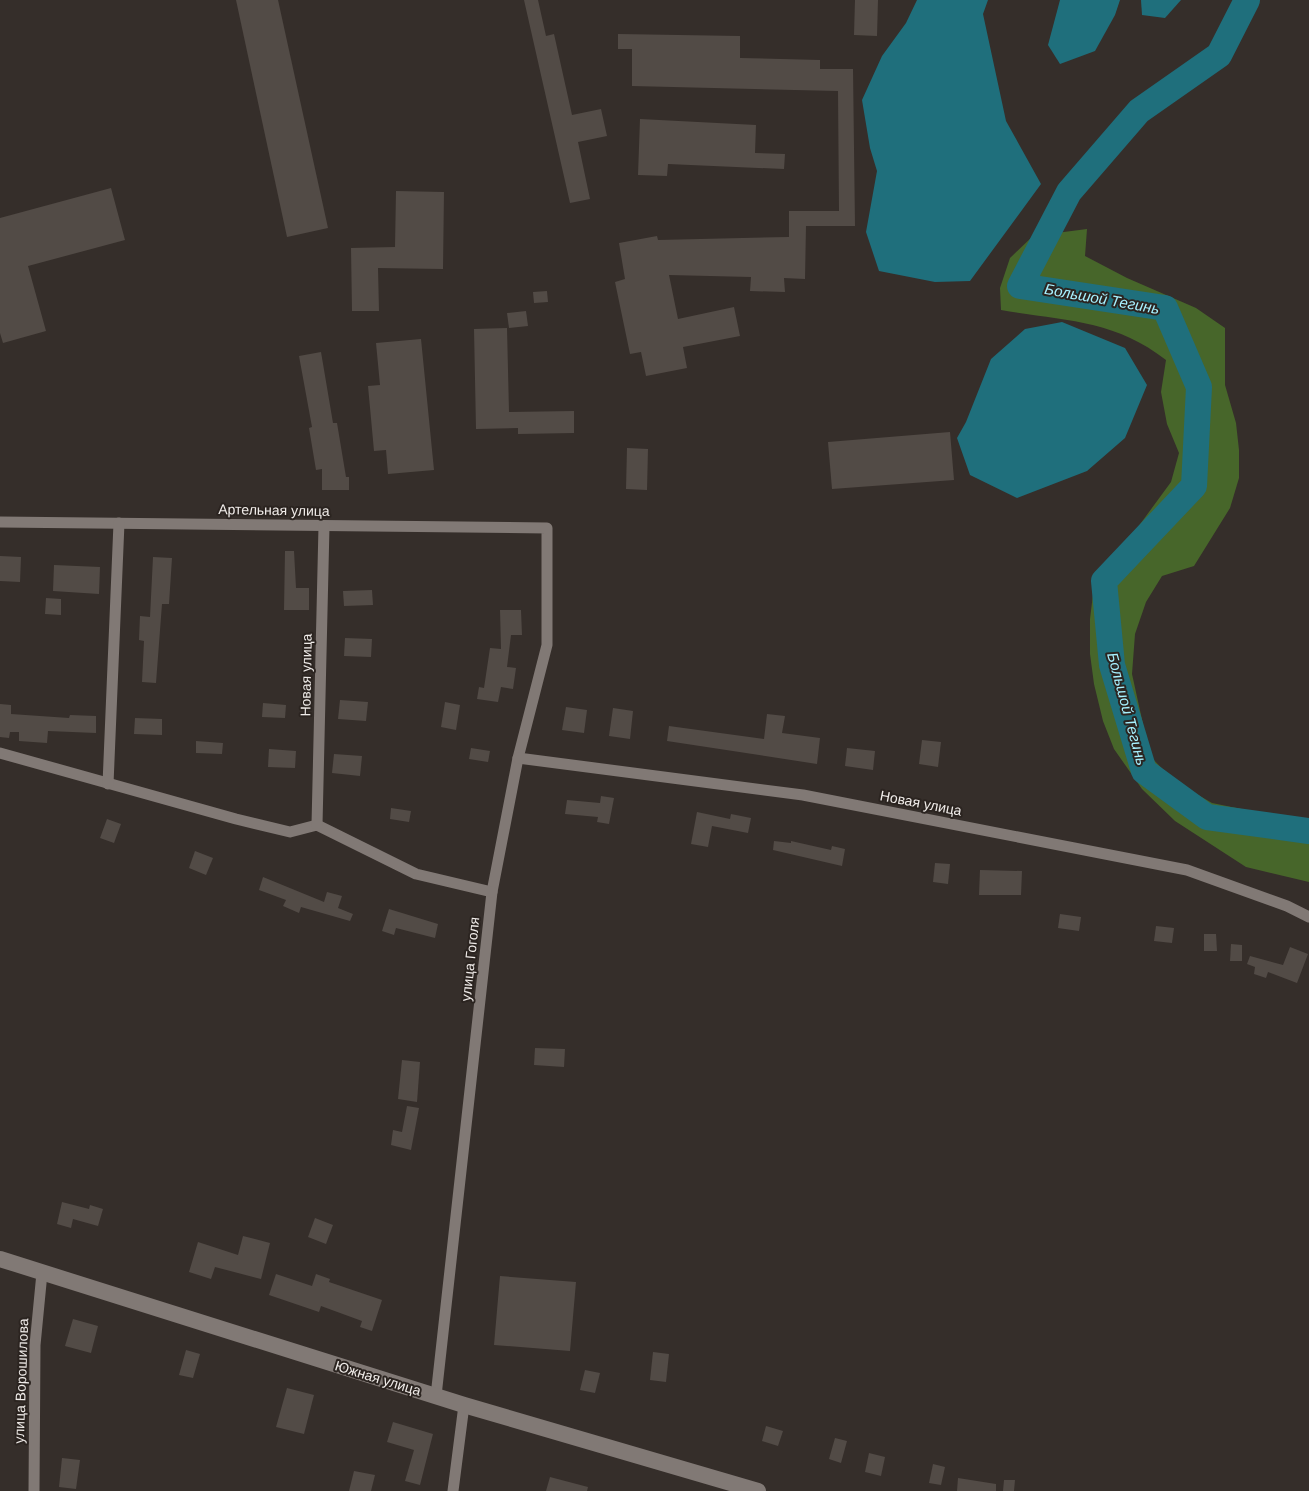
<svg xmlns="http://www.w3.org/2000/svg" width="1309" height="1491" font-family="Arial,sans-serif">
<rect width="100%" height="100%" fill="#352e2a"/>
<path fill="#47662a" d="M1087 229 1085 256 1127 278 1196 308 1225 328V385L1236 423 1239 450V478L1230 508 1194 566 1162 576 1146 602 1135 634 1132 674 1150 756 1174 781 1212 803 1309 823V882L1246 867 1175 821 1142 789 1114 749 1103 721 1094 684 1090 654V619L1094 586 1105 562 1127 542 1171 482 1179 453 1167 424 1161 392 1166 360C1114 319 1063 321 1001 310L1000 288 1010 258 1033 236Z"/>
<g fill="#1f6f7c">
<path d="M917 0H988L983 14 1006 121 1041 184 970 281 935 282 879 271 866 232 877 171 870 148 862 100 882 56 906 23Z"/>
<path d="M1060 0H1120L1115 15 1095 51 1060 64 1048 45Z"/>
<path d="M1141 0H1181L1165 18 1142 15Z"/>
<path d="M1062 322 1125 348 1147 385 1125 438 1087 471 1017 498 970 475 957 438 966 422 991 359 1025 329Z"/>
</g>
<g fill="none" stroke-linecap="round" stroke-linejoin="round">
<path stroke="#1f6f7c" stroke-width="26" d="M1247 0 1219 55 1139 111 1069 192 1020 286 1165 308 1199 387 1194 486 1104 581 1112 665 1144 771 1207 817 1309 831"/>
</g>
<g fill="#524b46">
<path d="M236 0H278L328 228 287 237Z"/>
<path d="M524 0H538L546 36 554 34 572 115 601 109 607 136 578 142 590 199 570 203Z"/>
<path d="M855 0H878L877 36 854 35Z"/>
<path d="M618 34 740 36V58L820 60V69H853L855 226H806L805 279 784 278 785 292 750 291 751 277 669 275 678 319 734 307 740 336 683 347 687 368 646 376 641 352 630 354 615 282 625 279 619 243 657 236 658 240 789 237V211H839L838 91 632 86V49H618Z"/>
<path d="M640 119 756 125 755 153 785 154 784 169 668 164 667 176 638 175Z"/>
<path d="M111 188 125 240 28 266 46 331 3 343 0 333V218Z"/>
<path d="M396 191 444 192 443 269 378 268 379 311H352L351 248 395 247Z"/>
<path d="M547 291 548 302 534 303 533 292Z"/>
<path d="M526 311 528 326 509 328 507 313Z"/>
<path d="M507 328 509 412 574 411V433L518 434V428L476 429 474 329Z"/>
<path d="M421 339 434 470 388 474 386 450 374 451 368 386 380 385 376 343Z"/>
<path d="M321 352 333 423H337L346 477H349V490H322V469L316 470 309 428 312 427 299 356Z"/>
<path d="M950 432 954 480 832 489 828 442Z"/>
<path d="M627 448 648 449 647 490 626 489Z"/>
<path d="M285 551H294L296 588H309V610H284Z"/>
<path d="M0 556 21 557 20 582 0 581Z"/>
<path d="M153 557 172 558 169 604H162L156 683 142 682 144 641 139 640 140 616 150 617Z"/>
<path d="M54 565 100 567 99 594 53 591Z"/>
<path d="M372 590 373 605 344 606 343 591Z"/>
<path d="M46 598 61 599V615L45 614Z"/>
<path d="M500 610H521L522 635H511L507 667 516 668 513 689 501 687 498 702 477 699 479 687 484 688 490 648 501 649Z"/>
<path d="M345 638 372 639 371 657 344 656Z"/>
<path d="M340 700 368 702 366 721 338 719Z"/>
<path d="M445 702 460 705 456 730 441 727Z"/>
<path d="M263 703 286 705 285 718 262 717Z"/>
<path d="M0 704 11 705V714L69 718 70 715 96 716V733L48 731 47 743 19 741V732H10L9 738 0 737Z"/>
<path d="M566 707 587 710 584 733 562 730Z"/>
<path d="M613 708 633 711 630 739 609 736Z"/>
<path d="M767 714 785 716 782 733 820 738 817 764 667 741 669 726 764 739Z"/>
<path d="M135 718 162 719V735L134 734Z"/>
<path d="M922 740 941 742 938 767 919 764Z"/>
<path d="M196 741 223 743 222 754 196 753Z"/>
<path d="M471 748 490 751 488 762 469 759Z"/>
<path d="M847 748 875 751 873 770 845 766Z"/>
<path d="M269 749 296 751 295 768 268 767Z"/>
<path d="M334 754 362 756 360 776 332 773Z"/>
<path d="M601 796 614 798 609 824 597 822 598 817 565 814 567 800 600 803Z"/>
<path d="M391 808 411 811 409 822 390 819Z"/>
<path d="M697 812 730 819 731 814 751 818 748 833 712 826 708 847 691 844Z"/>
<path d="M107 819 121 824 114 843 100 838Z"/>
<path d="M774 841 791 843V841L831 850 832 846 845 849 842 866 773 850Z"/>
<path d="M195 851 213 858 206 875 189 868Z"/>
<path d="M935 863 950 864 948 884 933 882Z"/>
<path d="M980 870 1022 871 1021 895H979Z"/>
<path d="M263 877 324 902 327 892 342 896 338 908 353 914 350 921 301 907 299 913 283 906 286 900 259 890Z"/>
<path d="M389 909 438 924 435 938 396 928 394 935 382 931Z"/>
<path d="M1060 914 1081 917 1079 931 1058 928Z"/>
<path d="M1156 926 1174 928 1172 943 1154 941Z"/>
<path d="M1204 934H1216L1217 951H1204Z"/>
<path d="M1231 944 1242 945V961H1230Z"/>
<path d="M1290 947 1308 954 1297 983 1268 972 1266 978 1254 974 1255 967 1247 964 1250 956 1283 965Z"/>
<path d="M535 1048 565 1049 564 1067 534 1065Z"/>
<path d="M402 1060 420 1062 417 1102 398 1099Z"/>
<path d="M407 1106 419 1108 411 1150 391 1145 393 1130 402 1132Z"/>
<path d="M62 1202 89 1209 90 1205 103 1209 98 1226 73 1219 71 1228 57 1224Z"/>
<path d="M315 1218 333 1225 326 1244 308 1237Z"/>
<path d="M243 1236 270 1243 261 1279 215 1267 211 1279 189 1272 198 1242 238 1255Z"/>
<path d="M276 1274 312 1286 316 1274 330 1279 329 1282 382 1300 372 1331 360 1327 362 1321 321 1306 319 1312 269 1295Z"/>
<path d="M500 1276 576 1282 570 1351 494 1345Z"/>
<path d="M73 1319 98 1326 91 1353 65 1346Z"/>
<path d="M186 1350 200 1354 193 1378 179 1375Z"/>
<path d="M653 1352 669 1354 666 1382 650 1380Z"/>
<path d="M585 1370 600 1373 595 1393 580 1390Z"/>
<path d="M287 1388 314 1395 304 1434 276 1427Z"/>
<path d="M393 1422 433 1434 420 1485 405 1481 414 1450 387 1442Z"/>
<path d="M766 1426 783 1431 778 1446 762 1441Z"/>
<path d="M835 1438 847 1441 841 1463 829 1459Z"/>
<path d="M869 1453 885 1457 881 1476 865 1472Z"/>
<path d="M62 1458 80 1460 76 1489 59 1487Z"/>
<path d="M933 1464 945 1467 941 1485 929 1483Z"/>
<path d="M354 1471 375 1475 371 1491H349Z"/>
<path d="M550 1477 588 1487 587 1491H546Z"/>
<path d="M958 1478 996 1484V1491H957Z"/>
<path d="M1004 1480H1015L1014 1491H1003Z"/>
</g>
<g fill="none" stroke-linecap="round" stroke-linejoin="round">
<g stroke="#817975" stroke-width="11">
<path d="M0 522 547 528V645L518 758 492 892 436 1396"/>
<path d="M0 753 236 819 290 832 317 825 416 874 492 892"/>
<path d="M518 758 803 795 1187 870 1287 906 1309 917"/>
<path d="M108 784 119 523"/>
<path d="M317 825 324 526"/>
<path d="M34 1491 35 1345 42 1273"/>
<path d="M453 1491 464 1405"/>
</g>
<path stroke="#817975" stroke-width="16" d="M0 1259 464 1405 758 1491"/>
</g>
<g text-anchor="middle" stroke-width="4" stroke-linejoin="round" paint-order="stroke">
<g font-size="14" fill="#f0ece9" stroke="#2b2420">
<text transform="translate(274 510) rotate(1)" y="5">Артельная улица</text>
<text transform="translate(306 675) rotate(-89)" y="5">Новая улица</text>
<text transform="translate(921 803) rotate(11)" y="5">Новая улица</text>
<text transform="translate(470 959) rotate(-84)" y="5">улица Гоголя</text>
<text transform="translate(378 1378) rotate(17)" y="5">Южная улица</text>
<text transform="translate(21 1381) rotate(-88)" y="5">улица Ворошилова</text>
</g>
<g font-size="15" font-style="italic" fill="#a7f1ff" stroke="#2b2420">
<text transform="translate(1102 299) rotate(10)" y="5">Большой Тегинь</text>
<text transform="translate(1127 709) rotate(75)" y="5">Большой Тегинь</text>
</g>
</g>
</svg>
